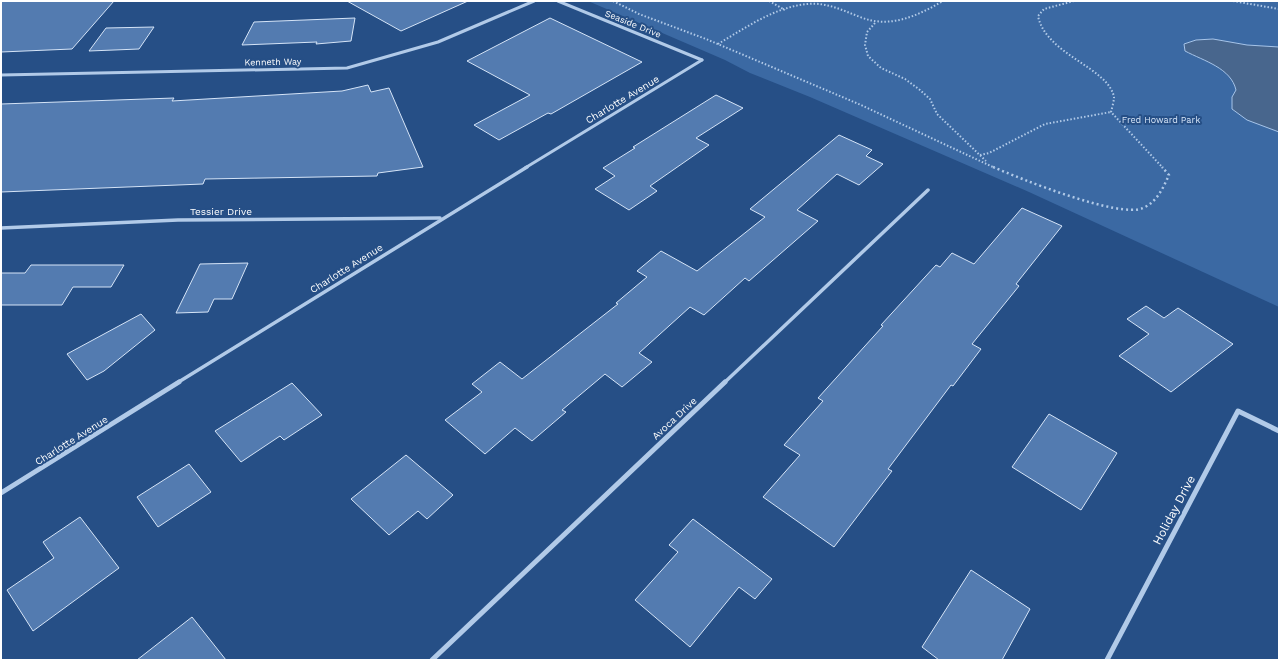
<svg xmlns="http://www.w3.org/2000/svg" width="1280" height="661" font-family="'Work Sans',sans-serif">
<rect width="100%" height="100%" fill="#264f86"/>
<path fill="#3b69a3" d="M588 1H1279V307L1029 192 810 97 750 73 725 60Z"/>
<path fill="#48668d" stroke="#a6c4e9" d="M1213 39 1247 45 1279 47V132L1247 120 1232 109V97L1236 90C1231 68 1204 61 1185 51L1184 44 1196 40Z"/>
<g fill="#537bb0" stroke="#d5e4f7">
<path d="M1 1H114L72 49 1 52Z"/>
<path d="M347 1H468L401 31Z"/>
<path d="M355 18 351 41 316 44 317 42 242 45 254 22Z"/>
<path d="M550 18 642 62 551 114 548 113 499 140 474 125 530 95 467 61Z"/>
<path d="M154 27 139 49 89 51 106 28Z"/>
<path d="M368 85 371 92 389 88 423 167 378 173 377 176 205 179 203 184 1 192V104L174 98 172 101 342 91Z"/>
<path d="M716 95 743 108 696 138 709 145 650 186 657 191 629 210 595 189 615 176 603 168 635 148 633 147Z"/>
<path d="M839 135 872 150 866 156 883 164 859 185 837 174 797 210 818 221 749 281 745 278 704 315 690 307 639 353 652 362 622 387 605 374 562 410 566 412 532 441 515 428 485 454 445 420 482 392 472 384 500 362 522 379 618 304 616 303 647 277 637 271 661 251 697 271 765 217 750 209Z"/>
<path d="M1022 208 1062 226 1016 284 1019 286 972 344 981 349 953 386 951 385 888 469 892 471 834 547 763 497 800 455 784 445 823 401 818 398 883 326 881 325 936 265 940 267 952 253 974 264Z"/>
<path d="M248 263 232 299H214L208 312 176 313 200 264Z"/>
<path d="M31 265H124L111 287H73L62 305H1V273H25Z"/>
<path d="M1146 306 1164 318 1178 308 1233 344 1171 392 1119 356 1149 334 1127 319Z"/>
<path d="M141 314 155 330 104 371 87 380 67 354Z"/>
<path d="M292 383 322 415 284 440 280 436 241 462 215 431Z"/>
<path d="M1049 414 1117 453 1081 510 1012 467Z"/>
<path d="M406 455 453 495 427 519 418 511 389 535 351 499Z"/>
<path d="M189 464 211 492 158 527 137 497Z"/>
<path d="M80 517 119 568 33 631 7 590 54 558 43 542Z"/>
<path d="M693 519 772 579 755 599 739 587 690 647 635 600 678 552 669 545Z"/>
<path d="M971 570 1030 609 1002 660H939L922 647Z"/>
<path d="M192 617 226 660H137Z"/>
</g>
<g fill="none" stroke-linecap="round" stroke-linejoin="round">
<g stroke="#b1cae8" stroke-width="2" stroke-dasharray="1.5 2" stroke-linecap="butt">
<path d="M613 1 639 14 706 39 861 105 995 168"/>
<path d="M769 1 785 10"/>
<path d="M1074 1 1044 9 1038 16C1046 55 1108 67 1114 97 1114 101 1112 108 1111 112L1163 168"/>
<path d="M1233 1 1279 9"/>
<path d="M875 23 867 32 865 45 868 56 881 68 905 79 920 90 930 99 937 114 986 161"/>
<path d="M718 44C745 28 775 7 807 4 826 2 842 10 860 17 890 29 917 16 943 1"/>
<path d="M980 155 989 153 1045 124 1111 112"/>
</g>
<path stroke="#b1cae8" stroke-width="2.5" stroke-dasharray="2 3" stroke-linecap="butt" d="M993 167C1019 178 1119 219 1143 208 1157 202 1163 188 1169 175L1162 167"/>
<g stroke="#b1cae8" stroke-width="3">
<path d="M558 1 702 60"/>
<path d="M1 75 347 68 438 42 534 1"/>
<path d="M525 168 702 60"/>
</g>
<g stroke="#b1cae8" stroke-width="3.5">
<path d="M1 228 178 220 440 218"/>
<path d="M177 383 527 167"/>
<path d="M724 383 928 190"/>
</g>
<g stroke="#b1cae8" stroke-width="5">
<path d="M1 493 179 382"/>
<path d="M432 660 725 382"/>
<path d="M1107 660 1238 411 1279 431"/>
</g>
</g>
<g text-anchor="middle" stroke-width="4" stroke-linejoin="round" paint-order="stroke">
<g font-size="9" fill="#fff" stroke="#264f86">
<text transform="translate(633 24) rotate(22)" y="3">Seaside Drive</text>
<text transform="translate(273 62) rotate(-1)" y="3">Kenneth Way</text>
</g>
<g font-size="9" fill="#d5e4f7" stroke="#264f86">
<text x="1161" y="123">Fred Howard Park</text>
</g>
<g font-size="10" fill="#fff" stroke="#264f86">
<text transform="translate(622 99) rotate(-31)" y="4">Charlotte Avenue</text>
<text x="221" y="215">Tessier Drive</text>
<text transform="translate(346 268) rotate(-32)" y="4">Charlotte Avenue</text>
<text transform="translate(674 418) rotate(-43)" y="4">Avoca Drive</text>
<text transform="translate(71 440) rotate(-32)" y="4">Charlotte Avenue</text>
</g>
<g font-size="12" fill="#fff" stroke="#264f86">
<text transform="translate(1174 510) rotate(-62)" y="4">Holiday Drive</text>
</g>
</g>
<rect width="1280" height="661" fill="none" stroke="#ffffff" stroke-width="4"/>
</svg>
